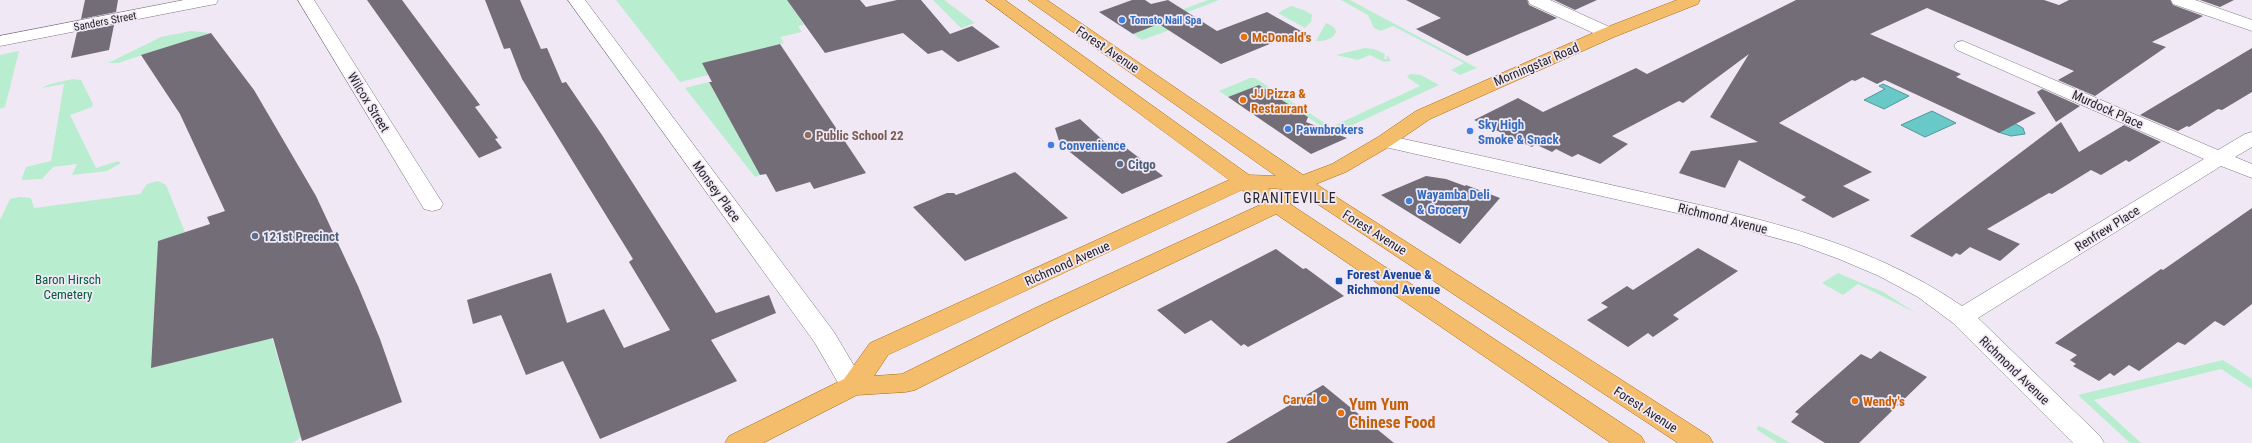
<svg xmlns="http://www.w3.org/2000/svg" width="2252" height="443" font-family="'Roboto Condensed',sans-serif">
<rect width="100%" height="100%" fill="#f0e9f5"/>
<g fill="#b8edcf">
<path d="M616 0H787L804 25 798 26 802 32 780 37 784 43 702 63 708 75 680 82Z"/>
<path d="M933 0H944L975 23 961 28Z"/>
<path d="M1208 0H1219L1183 14 1192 22 1142 40 1133 34 1174 19 1168 15Z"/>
<path d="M1341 0H1350L1477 68 1460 75 1451 70 1464 63 1393 26 1381 31 1374 28 1368 15Z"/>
<path d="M1291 6 1304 10 1312 15 1311 22 1305 28 1278 13Z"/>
<path d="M1326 23 1334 27 1336 32C1333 40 1324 41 1316 41Z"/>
<path d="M191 31 211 33 118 63H108L161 37Z"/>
<path d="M1365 48 1374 49 1385 54 1384 59H1387V55L1391 61 1384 62 1370 55 1358 60 1336 55Z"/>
<path d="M19 51 5 107 0 109V55Z"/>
<path d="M1410 74 1421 75 1439 85 1333 134 1259 85 1228 97 1219 91 1250 78H1255L1331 127 1420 86 1407 77Z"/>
<path d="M73 79 81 80 93 104 92 107 70 115 96 168 118 161 121 163 107 171 72 175 77 164 53 167 42 179 23 180 22 178 26 167 51 161 64 84 42 88 50 84Z"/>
<path d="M709 82 760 175 755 177 685 88Z"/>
<path d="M158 181 166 185 185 232 158 241 151 368 253 343 267 321 301 437 293 443H0V220L10 199 20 197 31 198 34 208 140 194 147 184Z"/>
<path d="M1838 273 1883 292 1916 313 1858 284 1843 295 1822 283Z"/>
<path d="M2223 360 2252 379V389L2221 369 2094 400 2141 443H2130L2078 395Z"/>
<path d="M1758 426 1764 428 1790 443H1778L1757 430Z"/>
</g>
<g fill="#68c9c8" stroke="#549898">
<path d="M1883 84 1909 96 1884 109 1864 100 1885 89 1879 86Z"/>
<path d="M1932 111 1956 123 1925 137 1901 125Z"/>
<path d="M2014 123 2023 128 2025 134 2011 136 1998 132Z"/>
</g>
<g fill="#736d78">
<path d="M85 0H118L116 12 81 19Z"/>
<path d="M367 0H402L480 105 475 107 498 138 495 139 502 148 479 158Z"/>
<path d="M485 0H520L541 49 547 48 562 83 566 82 602 135 716 313 769 295 776 313 711 340 737 381 600 439 563 361 526 375 501 315 473 324 467 300 551 273 567 323 604 309 624 348 670 330 629 262 633 259 522 79 510 48 504 49Z"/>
<path d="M787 0H860L866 7 897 0H921L950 34 972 26 1000 47 958 62 942 50 928 54 903 33 825 53Z"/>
<path d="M1132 0H1145L1151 4 1168 0 1217 31 1267 12 1301 31 1221 64 1159 24 1133 34 1099 12Z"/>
<path d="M1406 0H1527L1529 5 1557 18 1467 56 1416 29 1441 18Z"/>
<path d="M1554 0H1597L1575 10Z"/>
<path d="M1796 0H2044L2059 5 2069 0H2170L2173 5 2203 16 2152 42 2166 47 2095 96 2058 80 2074 71 1927 8 1870 34 1961 74 1956 77 2036 113 1999 133 1885 80 1877 84 1863 77 1855 81 1852 80 1779 123 1872 172 1843 186 1870 200 1833 218 1801 200 1806 197 1739 160 1725 188 1679 173 1691 151 1758 142 1710 117 1749 54 1683 103 1679 101 1612 136 1628 144 1600 164 1578 154 1572 157 1556 149 1552 152 1535 144 1532 147 1474 120 1518 98 1543 112 1636 68 1647 74Z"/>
<path d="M2200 0H2234L2220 7Z"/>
<path d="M114 25 109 50 71 58 77 32Z"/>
<path d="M211 33 254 90 316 196 358 286 380 339 402 402 302 441 273 338 151 368 158 241 210 224 207 217 225 211 180 114 141 55Z"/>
<path d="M780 44 866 173 814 189 810 182 776 192 766 174 760 175 709 82H712L702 63Z"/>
<path d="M2252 48V92L2222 110 2218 109 2189 127 2187 126 2178 131 2140 115Z"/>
<path d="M1259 85 1308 117 1306 122 1347 138 1311 154 1228 97Z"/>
<path d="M2042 89 2080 106 2056 122 2037 92Z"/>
<path d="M1080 119 1108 145 1117 141 1163 176 1122 194 1060 144 1055 128Z"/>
<path d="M2061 122 2079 152 2124 125 2161 142 2129 162 2126 160 2101 175 2091 170 2052 194 2049 193 1987 229 2020 244 2000 261 1970 247 1960 255 1956 253 1952 257 1910 236Z"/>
<path d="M1015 172 1068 218 965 261 913 207 947 193H954L956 195Z"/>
<path d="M1426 176 1446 179 1465 186 1466 185 1500 198 1460 244 1381 195Z"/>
<path d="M2252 208V304L2224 326 2215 321 2185 345 2178 342 2139 371 2129 365 2114 376 2110 373 2099 381 2073 366 2076 364 2070 360 2077 355 2055 343 2161 269 2163 270Z"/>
<path d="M1698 248 1738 271 1673 315 1679 319 1653 337 1648 333 1628 347 1587 320 1608 307 1601 303 1627 286 1633 290Z"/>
<path d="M1276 249 1303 269 1306 268 1344 296 1248 347 1244 344 1241 346 1211 320 1185 334 1157 310Z"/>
<path d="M1880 351 1927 377 1859 443H1825L1791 422 1799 414 1795 412 1861 354 1871 359Z"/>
<path d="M1323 385 1394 443H1226Z"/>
</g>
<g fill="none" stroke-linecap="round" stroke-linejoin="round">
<g stroke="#7d7782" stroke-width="1">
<g id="minor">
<path d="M184 0H218L216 4 210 5 0 46V36Z"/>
<path d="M298 0H314L443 204 440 209 432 211 424 209 421 204Z"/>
<path d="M568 0H585L834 332 866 386 862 393 853 395 844 393 815 343Z"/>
<path d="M1528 0H1550L1614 29 1617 33 1614 37H1602L1530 4Z"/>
<path d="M2171 0H2195L2252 20V31L2173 4Z"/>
<path d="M1963 41 2218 150 2245 134 2252 132V147L2235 157 2252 164V178L2221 166 1978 318 2100 436 2104 443H2073L1953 323 1918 297 1879 276 1839 259 1798 244 1721 223 1385 147 1378 145 1375 141 1378 137 1385 135C1469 153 1554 172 1638 191 1752 217 1864 239 1962 306L2204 159 1957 50 1954 46 1957 42Z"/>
</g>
</g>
<g stroke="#a86b14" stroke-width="1">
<path id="major" d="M986 0H1005L1249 175 1276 176 1028 0H1047L1303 175 1332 164 1378 137 1416 111 1602 29 1677 0H1700L1698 4 1614 37 1430 119 1392 145 1346 172 1316 184 1709 436 1713 443H1678L1301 193 1290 204 1641 436 1645 443H1611L1276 214 1051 321 915 390 906 392 857 395 763 443H725L729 436 844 379 870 343 1229 180ZM1268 188 1282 189 1276 194ZM1242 190 1262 204 1033 309 902 374 874 376 888 355Z"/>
</g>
<use href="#minor" fill="#fff" fill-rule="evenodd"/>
<use href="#major" fill="#f4bd6b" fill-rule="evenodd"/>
</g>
<g fill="#3f7fe0" stroke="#f0e9f5" stroke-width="1.5">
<circle cx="1122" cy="20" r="4"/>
<circle cx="1288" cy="129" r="4"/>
<circle cx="1470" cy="131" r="4"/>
<circle cx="1051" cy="145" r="4"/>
<circle cx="1409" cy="201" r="4"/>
</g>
<g fill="#e8710a" stroke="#f0e9f5" stroke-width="1.5">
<circle cx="1244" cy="37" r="4"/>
<circle cx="1243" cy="100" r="4"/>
<circle cx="1324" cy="399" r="4"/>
<circle cx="1855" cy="401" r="4"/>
<circle cx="1341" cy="413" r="4"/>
</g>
<circle fill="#8d6e63" stroke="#f0e9f5" stroke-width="1.5" cx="808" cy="135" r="4"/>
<g fill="#5c6f8a" stroke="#f0e9f5" stroke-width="1.5">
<circle cx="1120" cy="164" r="4"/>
<circle cx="255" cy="236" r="4"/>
</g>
<rect fill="#1a4fb4" stroke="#f0e9f5" stroke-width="1.5" x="1335" y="277" width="8" height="8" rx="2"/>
<g text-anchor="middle" stroke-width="3.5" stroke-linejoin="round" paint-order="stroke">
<g font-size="11" font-weight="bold" fill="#366cbe" stroke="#f0e9f5" text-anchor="start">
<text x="1130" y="24">Tomato Nail Spa</text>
</g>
<g font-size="11" fill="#272529" stroke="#f0e9f5">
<text transform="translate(105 21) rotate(-11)" y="4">Sanders Street</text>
</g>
<g font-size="13" font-weight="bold" fill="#c56008" stroke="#f0e9f5" text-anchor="start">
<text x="1252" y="42">McDonald's</text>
<text x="1251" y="98">JJ Pizza &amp;<tspan x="1251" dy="15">Restaurant</tspan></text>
<text x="1316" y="404" text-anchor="end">Carvel</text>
<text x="1863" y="406">Wendy's</text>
</g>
<g font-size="13" fill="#272529" stroke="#f0e9f5">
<text transform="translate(1108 49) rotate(34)" y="5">Forest Avenue</text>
<text transform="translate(1536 64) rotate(-23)" y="5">Morningstar Road</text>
<text transform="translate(369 102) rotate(58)" y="5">Wilcox Street</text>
<text transform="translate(2108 109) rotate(24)" y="5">Murdock Place</text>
<text transform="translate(717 191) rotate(54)" y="5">Monsey Place</text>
<text transform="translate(1723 218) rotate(14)" y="5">Richmond Avenue</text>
<text transform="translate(2107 228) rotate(-32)" y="5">Renfrew Place</text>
<text transform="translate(1375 232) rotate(32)" y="5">Forest Avenue</text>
<text transform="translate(1067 263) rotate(-24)" y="5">Richmond Avenue</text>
<text transform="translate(2015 370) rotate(44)" y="5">Richmond Avenue</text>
<text transform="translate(1646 409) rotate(33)" y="5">Forest Avenue</text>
</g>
<g font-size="13" font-weight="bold" fill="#366cbe" stroke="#f0e9f5" text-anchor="start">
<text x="1478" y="129">Sky High<tspan x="1478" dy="15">Smoke &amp; Snack</tspan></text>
<text x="1296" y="134">Pawnbrokers</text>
<text x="1059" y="150">Convenience</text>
<text x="1417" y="199">Wayamba Deli<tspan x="1417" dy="15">&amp; Grocery</tspan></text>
</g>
<g font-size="13" font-weight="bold" fill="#785e54" stroke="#f0e9f5" text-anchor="start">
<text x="816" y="140">Public School 22</text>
</g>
<g font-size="13" font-weight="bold" fill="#4e5e75" stroke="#f0e9f5" text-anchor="start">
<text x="1128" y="169">Citgo</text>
<text x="263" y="241">121st Precinct</text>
</g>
<g font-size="13" font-weight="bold" fill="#164399" stroke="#f0e9f5" text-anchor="start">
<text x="1347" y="279">Forest Avenue &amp;<tspan x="1347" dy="15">Richmond Avenue</tspan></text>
</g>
<g font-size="13" fill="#005f3c" stroke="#f0e9f5">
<text x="68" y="284">Baron Hirsch<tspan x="68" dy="15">Cemetery</tspan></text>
</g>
<g font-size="14" letter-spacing="1" fill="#272529" stroke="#f0e9f5">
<text x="1290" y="203">GRANITEVILLE</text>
</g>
<g font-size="16" font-weight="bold" fill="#c56008" stroke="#f0e9f5" text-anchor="start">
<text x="1349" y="410">Yum Yum<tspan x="1349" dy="18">Chinese Food</tspan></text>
</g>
</g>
</svg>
